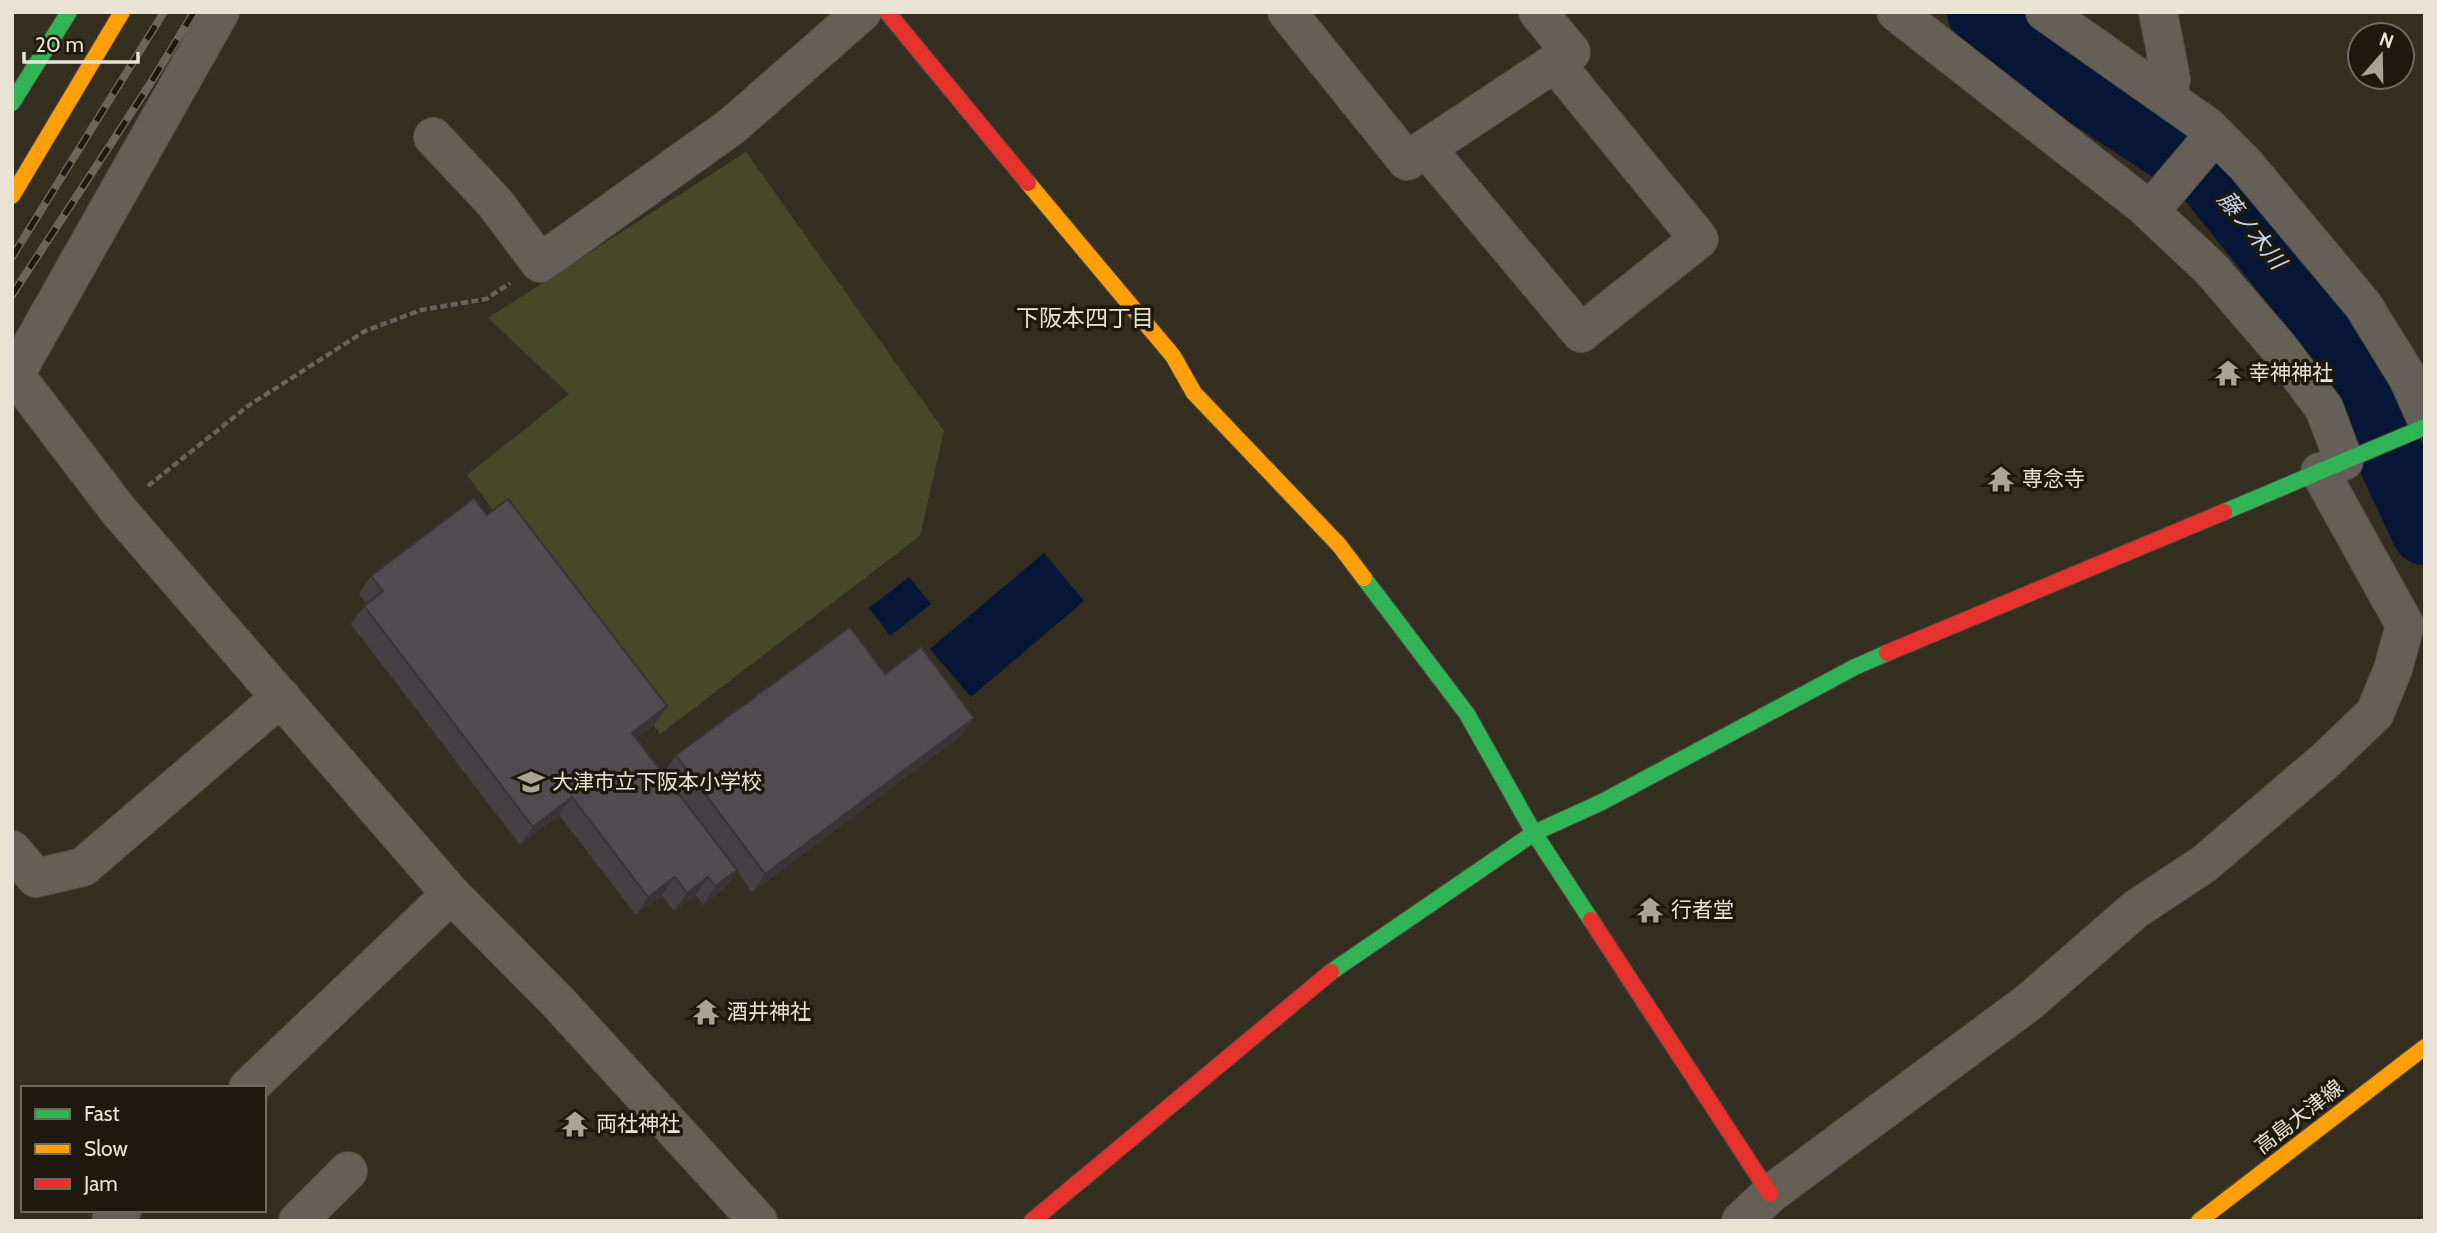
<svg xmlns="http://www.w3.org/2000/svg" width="2437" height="1233" font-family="Cabin,'Noto Sans JP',sans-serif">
<rect width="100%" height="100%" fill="#332e20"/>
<path fill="#464927" d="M746 152 944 431 920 536 660 734 467 475 569 394 488 318Z"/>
<g fill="#061636">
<path d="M1044 553 1084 601 971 697 930 649Z"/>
<path d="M909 577 931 604 890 636 869 608Z"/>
</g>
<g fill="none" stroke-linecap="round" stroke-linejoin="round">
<path stroke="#061636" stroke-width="68" d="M1981 12 2049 68 2204 170 2352 354 2393 462 2425 531"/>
<g stroke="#4f4b3f" stroke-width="40">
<g id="street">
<path d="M1287 12 1407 161 1571 52 1538 12"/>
<path d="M1896 12 2143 205 2211 269 2279 348 2324 408 2344 461"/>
<path d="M2045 12 2207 126 2245 164 2363 305 2408 378 2425 416"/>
<path d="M2158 12 2171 79 2168 97"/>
<path d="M433 137 495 203 540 263 732 126 862 12"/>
<path d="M1426 148 1581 333 1699 239 1555 63"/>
<path d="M2150 211 2215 134"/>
<path d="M12 371 118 510 451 894 558 1002 758 1221"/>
<path d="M12 380 220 12"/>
<path d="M12 850 36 878 83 867 281 697"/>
<path d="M248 1088 451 894"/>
<path d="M111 1221 122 1210"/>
<path d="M298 1221 348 1171"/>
<path d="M1741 1221 1770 1194 2029 1002 2136 909 2204 864 2326 760 2375 713 2393 669 2405 625 2320 472"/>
</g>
</g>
<g stroke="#4f4b3f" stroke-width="18">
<g id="fast">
<path d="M12 103 69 12"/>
<path d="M2224 512 2425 427"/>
<path d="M1364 578 1467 714 1534 833 1591 920"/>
<path d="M1331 972 1534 833 1602 802 1855 667 1887 653"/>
</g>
</g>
<g stroke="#4f4b3f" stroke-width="18">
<g id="slow">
<path d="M1028 183 1173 356 1194 393 1339 545 1364 578"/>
<path d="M12 196 122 12"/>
<path d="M2199 1221 2425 1047"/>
</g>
</g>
<g stroke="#4f4b3f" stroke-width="18">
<g id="jam">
<path d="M887 12 1028 183"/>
<path d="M1887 653 2224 512"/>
<path d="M1591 920 1770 1194"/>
<path d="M1032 1221 1331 972"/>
</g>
</g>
<path stroke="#68645b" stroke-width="4.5" stroke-dasharray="7 3.5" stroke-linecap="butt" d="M148 486 248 406 365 331 421 310 486 299 510 283"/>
<use href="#street" stroke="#656057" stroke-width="38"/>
<use href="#fast" stroke="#30b455" stroke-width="16"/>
<use href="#slow" stroke="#ff9f0a" stroke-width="16"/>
<use href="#jam" stroke="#e5322d" stroke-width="16"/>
<g stroke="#6a665c" stroke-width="8">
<g id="rail">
<path d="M12 257 164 12"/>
<path d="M12 295 150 84 194 12"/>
</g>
</g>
<use href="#rail" stroke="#1e190f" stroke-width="5" stroke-dasharray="16" stroke-linecap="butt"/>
</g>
<path fill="#454043" d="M487 515 667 706 655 724 637 738 664 773 676 755 885 674 961 736 752 892 737 871 725 888 703 905 696 895 674 911 662 895 636 915 559 815 520 845 351 624 366 604 359 594 371 576Z"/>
<g fill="#383437">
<path d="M667 706 655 724 620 751 632 733Z"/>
<path d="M974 718 961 736 752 892 765 874Z"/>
<path d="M572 797 559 815 520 845 533 827Z"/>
<path d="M737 870 725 888 703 905 715 886Z"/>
<path d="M675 877 662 895 636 915 648 897Z"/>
<path d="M708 877 696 895 674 911 687 893Z"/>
</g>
<g fill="#504b4e" stroke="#383437" stroke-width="2">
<path d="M474 498 487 515 508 499 667 706 632 733 737 870 715 886 708 877 687 893 675 877 648 897 572 797 533 827 364 606 383 591 371 576Z"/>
<path d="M850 627 885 674 921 647 974 718 765 874 676 755Z"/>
</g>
<defs>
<g id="temple-bare" transform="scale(2.1)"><path d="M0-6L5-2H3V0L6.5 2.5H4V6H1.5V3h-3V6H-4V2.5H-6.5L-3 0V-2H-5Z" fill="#a9a495" stroke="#1e190f" stroke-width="2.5" paint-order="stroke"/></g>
<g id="school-bare" transform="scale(2.1)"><path d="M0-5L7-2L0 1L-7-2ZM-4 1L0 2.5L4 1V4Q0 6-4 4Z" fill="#a9a495" stroke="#1e190f" stroke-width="2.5" paint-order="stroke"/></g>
</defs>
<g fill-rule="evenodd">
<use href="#temple-bare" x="2228" y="373"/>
<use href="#temple-bare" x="2001" y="479"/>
<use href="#school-bare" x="531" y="782"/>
<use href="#temple-bare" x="1650" y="910"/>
<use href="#temple-bare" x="706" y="1012"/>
<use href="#temple-bare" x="575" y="1124"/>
</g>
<g text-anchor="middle" stroke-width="7" stroke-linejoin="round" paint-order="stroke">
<g font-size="21" fill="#e9e3d4" stroke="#1e190f" text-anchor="start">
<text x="2249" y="380">幸神神社</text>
<text x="2022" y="486">専念寺</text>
<text x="552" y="789">大津市立下阪本小学校</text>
<text x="1671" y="917">行者堂</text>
<text x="727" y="1019">酒井神社</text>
<text x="596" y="1131">両社神社</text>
</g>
<g font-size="21" fill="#e9e3d4" stroke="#1e190f">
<text transform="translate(2299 1117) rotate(-38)" y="7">高島大津線</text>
</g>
<g font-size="23" font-style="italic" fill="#c6d7f3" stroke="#1e190f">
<text transform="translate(2252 230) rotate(51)" y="8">藤ノ木川</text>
</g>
<g font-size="23" fill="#e9e3d4" stroke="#1e190f">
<text x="1085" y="326">下阪本四丁目</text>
</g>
</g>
<rect width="2437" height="1233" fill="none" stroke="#e9e3d4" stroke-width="28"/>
<rect x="21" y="1086" width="245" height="126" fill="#1e190f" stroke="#6f6a5e" stroke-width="2"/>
<rect x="35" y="1109" width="35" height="10" fill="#30b455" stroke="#6f6a5e" stroke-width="2"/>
<text x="84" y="1121" font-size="21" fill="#e9e3d4">Fast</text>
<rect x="35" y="1144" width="35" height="10" fill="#ff9f0a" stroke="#6f6a5e" stroke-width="2"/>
<text x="84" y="1156" font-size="21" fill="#e9e3d4">Slow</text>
<rect x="35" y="1179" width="35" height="10" fill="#e5322d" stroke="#6f6a5e" stroke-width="2"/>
<text x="84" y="1191" font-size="21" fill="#e9e3d4">Jam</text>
<g transform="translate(2381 56) rotate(20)"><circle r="33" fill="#1e190f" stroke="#6f6a5e" stroke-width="2"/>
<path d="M0-5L12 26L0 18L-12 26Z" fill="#a9a495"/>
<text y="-10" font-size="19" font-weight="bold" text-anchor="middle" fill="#e9e3d4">N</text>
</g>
<path d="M24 52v10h114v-10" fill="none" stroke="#e9e3d4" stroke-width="3.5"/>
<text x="35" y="52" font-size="21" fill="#e9e3d4" stroke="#1e190f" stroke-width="5" paint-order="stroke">20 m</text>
</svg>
